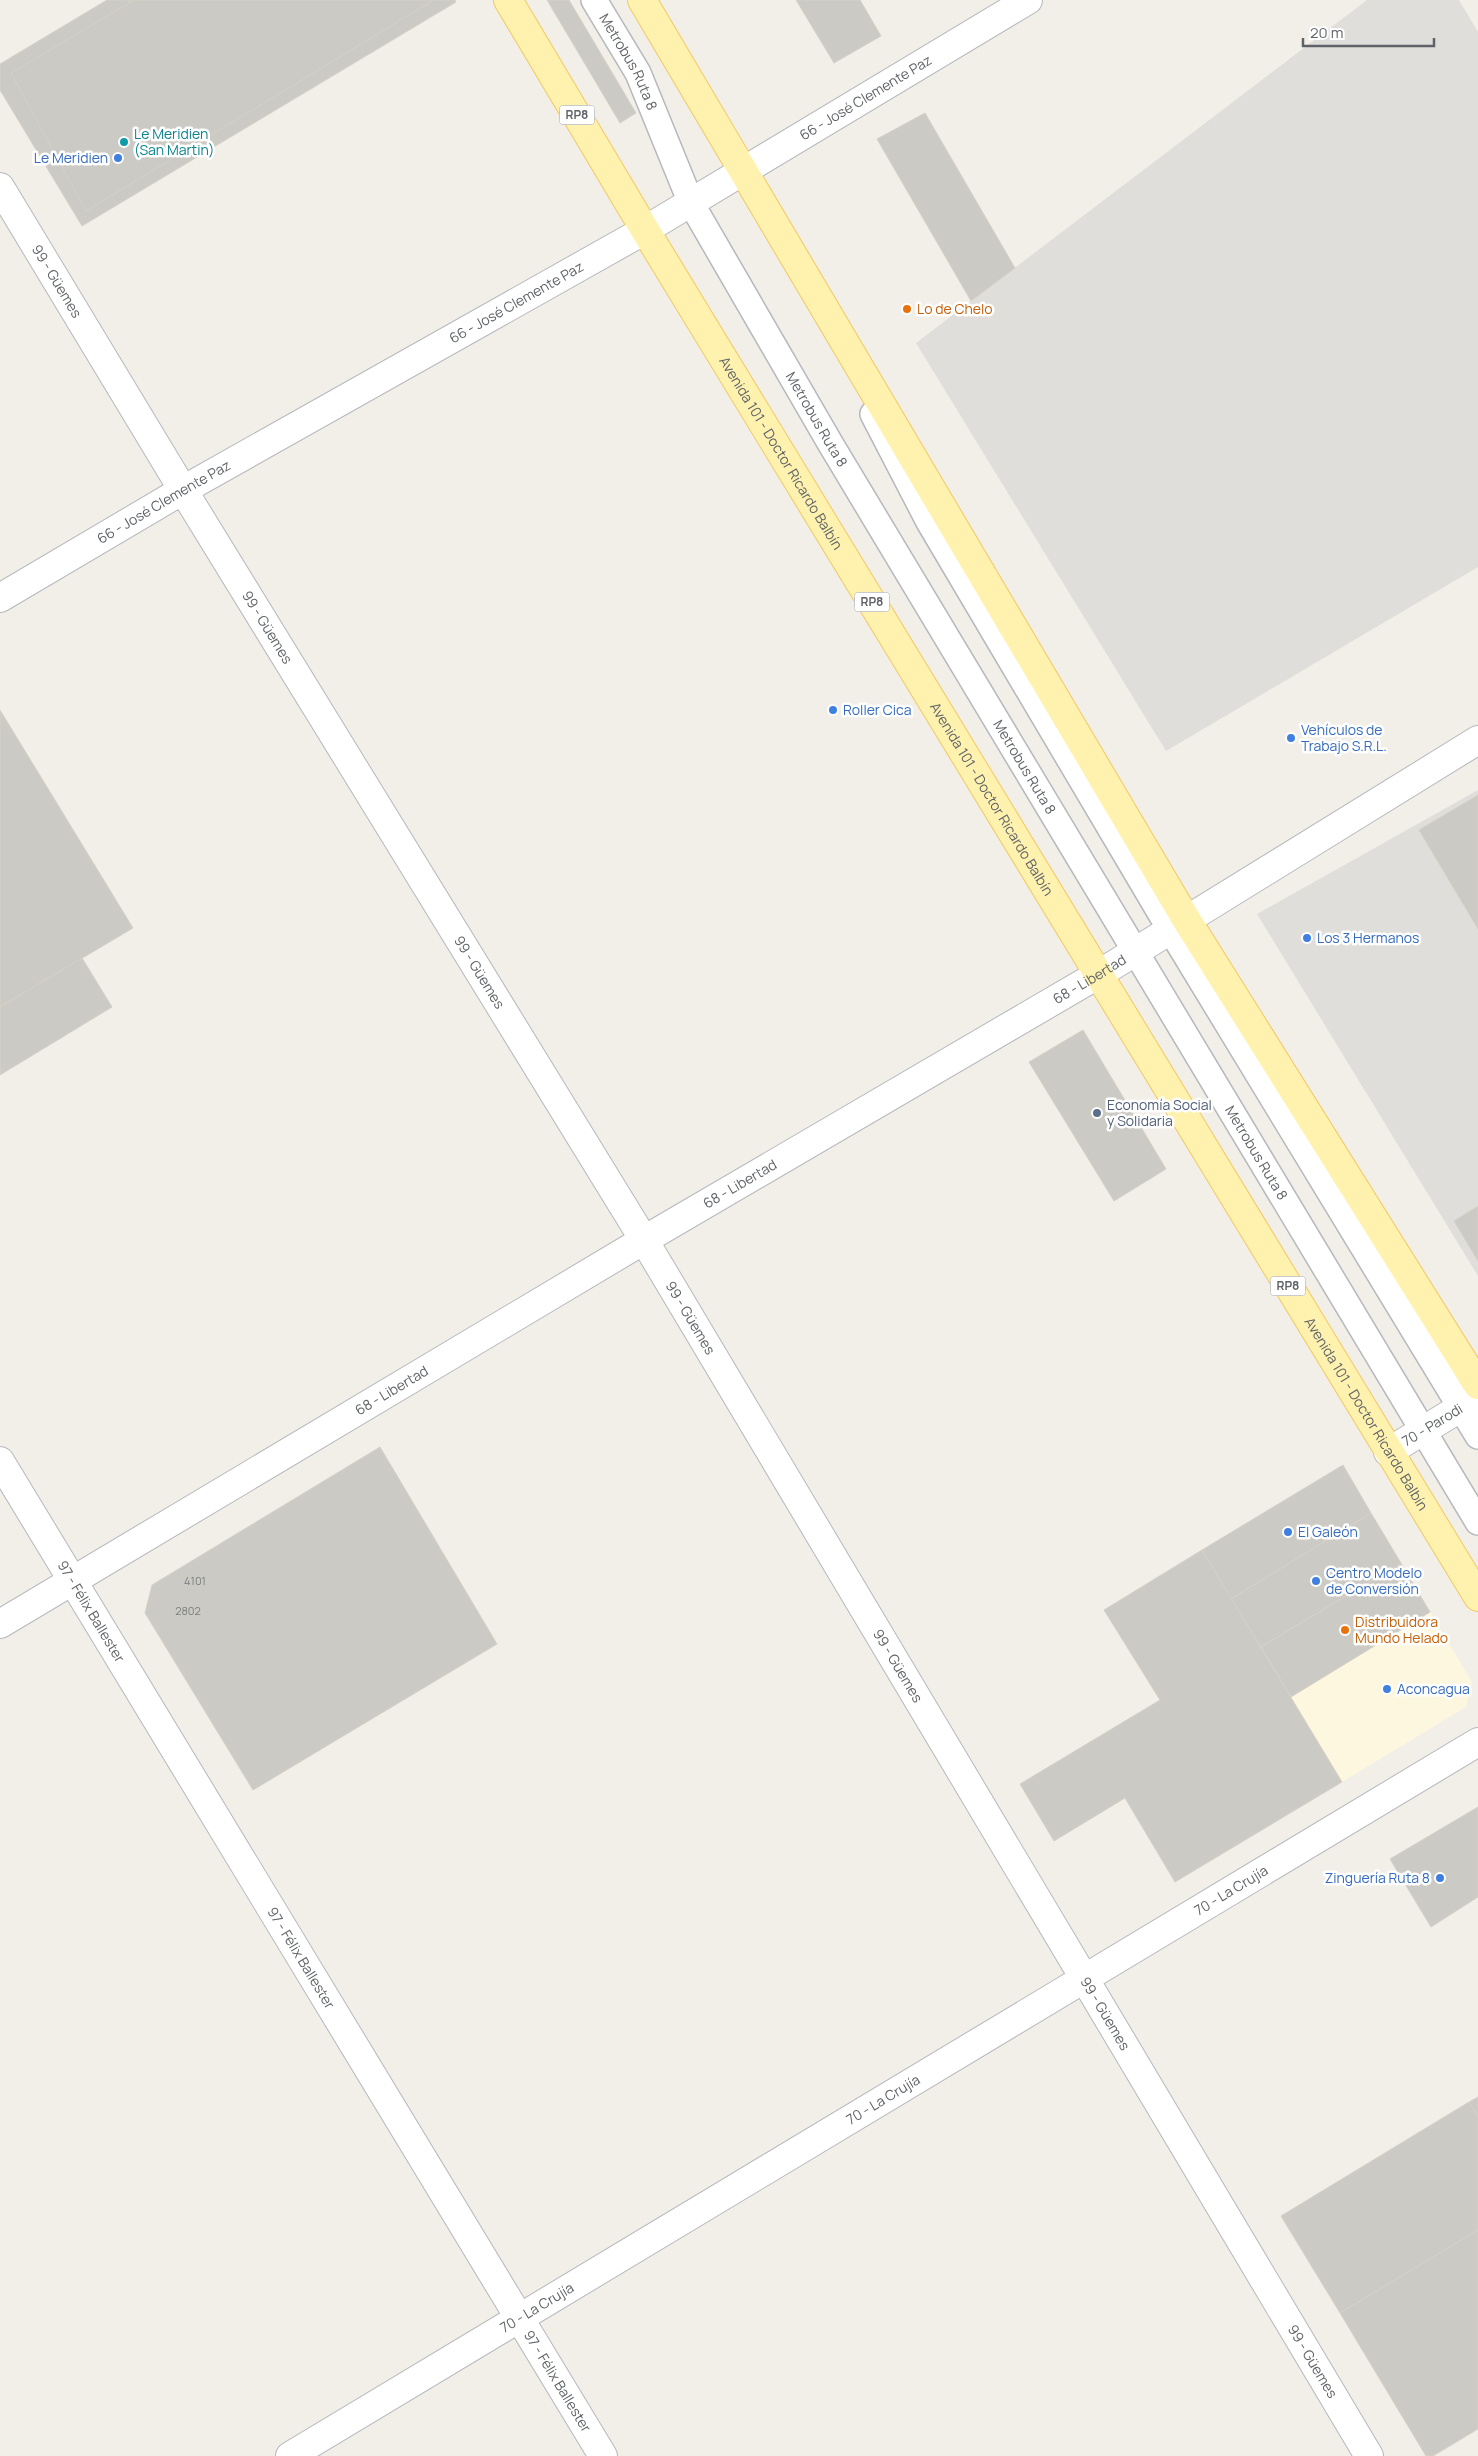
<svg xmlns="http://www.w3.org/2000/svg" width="1478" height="2456" font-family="Manrope,sans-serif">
<rect width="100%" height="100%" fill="#f1efe8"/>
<path fill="#fef7e0" d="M1430 1612 1472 1682 1466 1707 1342 1782 1291 1697Z"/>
<g fill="#e0deda">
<path d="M1367 0H1459L1478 32V567L1166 751 916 343Z"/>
<path d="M1478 790V1276L1257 914Z"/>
</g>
<g fill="#cccac5" stroke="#d6d1c6">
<path d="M107 0H455L456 2 82 226 0 90V64Z"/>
<path d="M134 0H432V1L86 211 11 73Z"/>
<path d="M547 0H569L636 113 620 123Z"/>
<path d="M796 0H860L881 36 834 63Z"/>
<path d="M925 113 1015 268 971 301 877 139Z"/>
<path d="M0 710 133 928 0 1007Z"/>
<path d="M1478 795V929L1419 830Z"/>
<path d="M82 958 112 1007 0 1075V1007Z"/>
<path d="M1083 1030 1166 1169 1114 1201 1029 1062Z"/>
<path d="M1478 1206V1261L1454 1221Z"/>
<path d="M380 1447 497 1644 253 1790 145 1613 152 1585Z"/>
<path d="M1343 1465 1371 1513 1231 1599 1202 1550Z"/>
<path d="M1371 1513 1401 1563 1261 1647 1231 1599Z"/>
<path d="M1202 1550 1342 1782 1175 1882 1125 1798 1054 1841 1020 1784 1160 1700 1104 1610Z"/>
<path d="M1401 1563 1430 1612 1291 1697 1261 1647Z"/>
<path d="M1478 1807V1897L1431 1927 1390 1859Z"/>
<path d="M1478 2097V2117L1469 2102Z"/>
<path d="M1469 2102 1478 2117V2230L1340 2313 1281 2216Z"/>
<path d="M1478 2230V2429L1433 2456H1426L1340 2313Z"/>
</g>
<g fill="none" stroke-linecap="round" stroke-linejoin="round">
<g stroke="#b5b8bc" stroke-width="28">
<g id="service">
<path id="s1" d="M594 0 638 73 691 203 830 443 1478 1522"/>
<path d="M873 414 929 522 1171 931 1478 1436"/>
</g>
</g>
<g stroke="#b5b8bc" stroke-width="30">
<g id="minor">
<path id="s2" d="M0 187 183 490 644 1240 1369 2456"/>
<path id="s3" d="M0 598 183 490 645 230 1028 0"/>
<path id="s4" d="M1388 1452 1478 1397"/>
<path id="s5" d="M0 1461 603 2456"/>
<path id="s6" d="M0 1624 644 1240 1099 974 1478 740"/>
</g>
</g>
<g stroke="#b5b8bc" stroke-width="30">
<g id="tertiary">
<path id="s7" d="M290 2456 1478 1742"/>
</g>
</g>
<g stroke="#f2c960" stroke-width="30">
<g id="primary">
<path id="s8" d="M508 0 645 230 1478 1597"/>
<path d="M642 0 1186 919 1478 1385"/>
</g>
</g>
<use href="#service" stroke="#fff" stroke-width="25"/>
<use href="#minor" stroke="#fff" stroke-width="28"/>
<use href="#tertiary" stroke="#fff" stroke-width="28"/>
<use href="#primary" stroke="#fff2af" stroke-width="28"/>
</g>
<circle fill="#0f9aa8" stroke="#fff" stroke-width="2" cx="124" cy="142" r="5"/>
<g fill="#3f7fe0" stroke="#fff" stroke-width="2">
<circle cx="118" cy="158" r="5"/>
<circle cx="833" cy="710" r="5"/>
<circle cx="1291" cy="738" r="5"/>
<circle cx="1307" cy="938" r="5"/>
<circle cx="1288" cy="1532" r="5"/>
<circle cx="1316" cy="1581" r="5"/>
<circle cx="1387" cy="1689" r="5"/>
<circle cx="1440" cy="1878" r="5"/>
</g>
<g fill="#e8710a" stroke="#fff" stroke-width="2">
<circle cx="907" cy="309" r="5"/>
<circle cx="1345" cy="1630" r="5"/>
</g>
<circle fill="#5c6f8a" stroke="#fff" stroke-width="2" cx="1097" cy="1113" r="5"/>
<g text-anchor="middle" stroke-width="5" stroke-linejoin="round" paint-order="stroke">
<g font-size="11" fill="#7a7d7f">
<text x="195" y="1585">4101</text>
<text x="188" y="1615">2802</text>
</g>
<g fill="#fff" stroke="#8f9295" stroke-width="1">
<rect x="559.5" y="105.5" width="35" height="19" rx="4"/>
<rect x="854.5" y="592.5" width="35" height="19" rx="4"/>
<rect x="1270.5" y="1276.5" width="35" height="19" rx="4"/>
</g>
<g font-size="12" font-weight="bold" fill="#5f6368">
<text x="577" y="119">RP8</text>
<text x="872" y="606">RP8</text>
<text x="1288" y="1290">RP8</text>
</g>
<g font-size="14" fill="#5f6368" stroke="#fff">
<text dy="5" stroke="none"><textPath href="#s1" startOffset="71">Metrobus Ruta 8</textPath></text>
<text dy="5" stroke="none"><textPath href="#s3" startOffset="1000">66 - José Clemente Paz</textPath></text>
<text dy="5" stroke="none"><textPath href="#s2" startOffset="110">99 - Güemes</textPath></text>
<text dy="5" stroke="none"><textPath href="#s3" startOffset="595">66 - José Clemente Paz</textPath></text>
<text dy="5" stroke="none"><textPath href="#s1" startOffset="476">Metrobus Ruta 8</textPath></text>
<text dy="5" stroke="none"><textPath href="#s8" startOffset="529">Avenida 101 - Doctor Ricardo Balbín</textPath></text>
<text dy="5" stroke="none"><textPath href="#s3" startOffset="190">66 - José Clemente Paz</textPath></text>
<text dy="5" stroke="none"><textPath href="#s2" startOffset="515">99 - Güemes</textPath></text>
<text dy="5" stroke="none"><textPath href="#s1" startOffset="881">Metrobus Ruta 8</textPath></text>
<text dy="5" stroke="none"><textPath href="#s8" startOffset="934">Avenida 101 - Doctor Ricardo Balbín</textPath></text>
<text dy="5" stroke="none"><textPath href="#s2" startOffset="920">99 - Güemes</textPath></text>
<text dy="5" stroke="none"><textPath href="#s6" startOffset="1266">68 - Libertad</textPath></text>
<text dy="5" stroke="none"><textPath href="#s1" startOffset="1331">Metrobus Ruta 8</textPath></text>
<text dy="5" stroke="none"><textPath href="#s6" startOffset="861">68 - Libertad</textPath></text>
<text dy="5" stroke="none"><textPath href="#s2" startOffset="1325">99 - Güemes</textPath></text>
<text dy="5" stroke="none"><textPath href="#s6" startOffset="456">68 - Libertad</textPath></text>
<text dy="5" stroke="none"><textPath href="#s8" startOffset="1654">Avenida 101 - Doctor Ricardo Balbín</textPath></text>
<text dy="5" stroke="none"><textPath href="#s4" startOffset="52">70 - Parodi</textPath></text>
<text dy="5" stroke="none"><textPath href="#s5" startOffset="176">97 - Félix Ballester</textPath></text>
<text dy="5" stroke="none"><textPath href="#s2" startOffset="1730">99 - Güemes</textPath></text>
<text dy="5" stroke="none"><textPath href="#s7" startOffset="1098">70 - La Crujía</textPath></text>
<text dy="5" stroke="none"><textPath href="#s5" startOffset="581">97 - Félix Ballester</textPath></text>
<text dy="5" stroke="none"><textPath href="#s2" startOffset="2135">99 - Güemes</textPath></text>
<text dy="5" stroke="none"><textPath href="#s7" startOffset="692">70 - La Crujía</textPath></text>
<text dy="5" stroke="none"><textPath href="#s7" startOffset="288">70 - La Crujía</textPath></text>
<text dy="5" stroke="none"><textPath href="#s2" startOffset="2540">99 - Güemes</textPath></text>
<text dy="5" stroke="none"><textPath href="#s5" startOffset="1076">97 - Félix Ballester</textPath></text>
</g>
<g font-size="14" fill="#0d838f" stroke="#fff" text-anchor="start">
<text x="134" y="139">Le Meridien<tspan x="134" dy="16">(San Martin)</tspan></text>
</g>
<g font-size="14" fill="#366cbe" stroke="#fff" text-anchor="start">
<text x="108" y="163" text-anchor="end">Le Meridien</text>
<text x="843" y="715">Roller Cica</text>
<text x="1301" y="735">Vehículos de<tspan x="1301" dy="16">Trabajo S.R.L.</tspan></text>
<text x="1317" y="943">Los 3 Hermanos</text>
<text x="1298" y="1537">El Galeón</text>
<text x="1326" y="1578">Centro Modelo<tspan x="1326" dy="16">de Conversión</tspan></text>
<text x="1397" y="1694">Aconcagua</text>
<text x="1430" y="1883" text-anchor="end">Zinguería Ruta 8</text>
</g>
<g font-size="14" fill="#c56008" stroke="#fff" text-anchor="start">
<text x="917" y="314">Lo de Chelo</text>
<text x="1355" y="1627">Distribuidora<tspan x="1355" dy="16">Mundo Helado</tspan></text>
</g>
<g font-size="14" fill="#4e5e75" stroke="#fff" text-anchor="start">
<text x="1107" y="1110">Economía Social<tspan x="1107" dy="16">y Solidaria</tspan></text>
</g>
</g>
<path d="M1303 38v8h131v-8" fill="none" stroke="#5f6368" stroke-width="2.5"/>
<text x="1310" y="38" font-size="15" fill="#5f6368" stroke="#ffffff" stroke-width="4" paint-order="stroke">20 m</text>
</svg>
